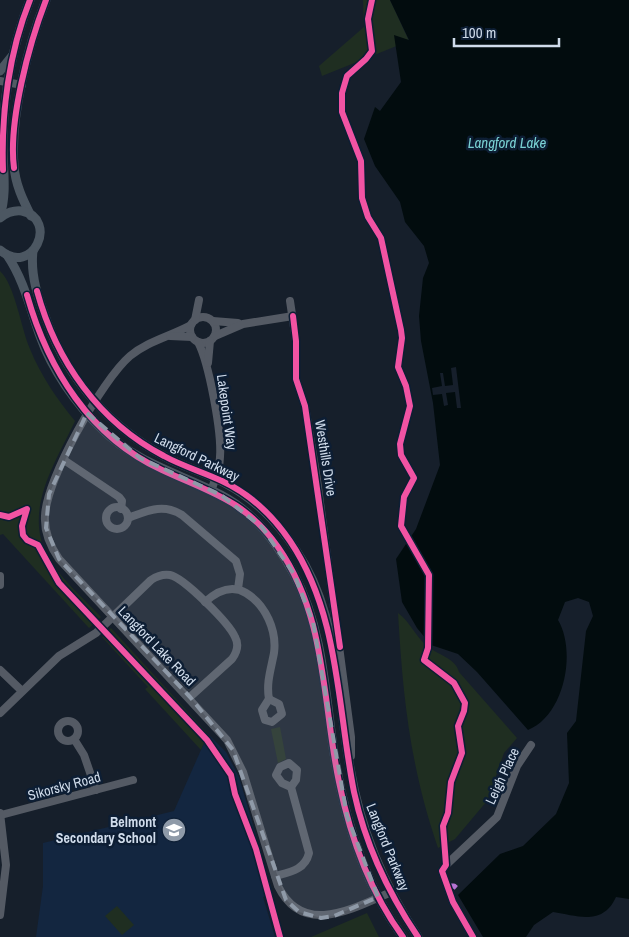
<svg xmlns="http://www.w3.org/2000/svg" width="629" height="937" font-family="'Archivo Narrow',sans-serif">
<rect width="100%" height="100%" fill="#161f2b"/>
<path fill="#132640" d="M208 734 226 752 239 777 273 894 263 897 275 937H36L43 886V843L174 811Z"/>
<g fill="#1f2e21">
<path d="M363 0H390L409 41 322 76 319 66 364 27Z"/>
<path d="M0 271C15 285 21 328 30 349 41 376 57 399 75 421 55 464 21 513 50 560 63 581 84 599 101 617L89 628 3 534 0 535Z"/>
<path d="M398 613C411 622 416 639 430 648 439 655 456 659 459 672L517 738 504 753 487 801 455 839 438 848C410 766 403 698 398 613Z"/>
<path d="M111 628 208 734 201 750 145 689 148 687 102 637Z"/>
<path d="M280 727 286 759 278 763 271 729Z"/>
<path d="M117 906 134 925 122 935 105 916Z"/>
<path d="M367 913 379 937H311Z"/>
</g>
<path fill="#020c0e" d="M390 0H629V899L616 897C603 926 578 916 553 912L534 925 526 937H483L458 895 500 854 523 846 556 814 569 783 567 733 576 721 586 631 593 616 589 602 578 598 565 602 558 620C577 652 564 716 528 730L477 672 458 654 431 645 417 628 402 602 396 559 416 529 440 465 433 403 421 341 419 316 423 278 429 263 424 246 405 222 400 202 375 166 364 139 375 107 380 111 401 82 394 35 409 40Z"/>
<path fill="#161f2b" d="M456 367 461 408H457L455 392 446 393 448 405 444 406 442 394 433 395 432 388 442 386 440 373H443L445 386 453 385 451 368Z"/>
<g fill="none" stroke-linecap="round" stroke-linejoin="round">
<g stroke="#545a64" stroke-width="8">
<path d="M0 81 22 85"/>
<path d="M290 301 296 341V379L305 406 317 480 351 737V756"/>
<circle cx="203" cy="330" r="13"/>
<path d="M195 320 199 300"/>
<path d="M213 321 238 323"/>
<path d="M191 325C171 336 148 341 130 356 102 380 46 479 45 516 44 532 50 546 59 559L227 740 243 772 278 886C303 937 352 909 391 892"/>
<path d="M170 336 192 337"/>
<path d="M215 336 243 324 293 316"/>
<path d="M198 342C209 363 222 433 220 457 220 468 215 480 211 491"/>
<path d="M208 363 210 341"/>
<path d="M64 460 119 497 122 501 121 509"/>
<circle cx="117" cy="518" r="11"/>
<path d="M128 518C147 511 163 503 182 515L236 561 240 574 238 589"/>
<path d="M0 576V585"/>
<path d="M205 602C216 592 231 584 246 593 266 605 277 631 274 653 271 669 266 683 269 699"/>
<path d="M0 670 22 691"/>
<path d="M269 699 279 704 282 714 272 722 265 720 262 710Z"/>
<path d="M0 713 59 656 96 633 151 580C157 576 163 574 170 575 184 578 229 623 235 637 239 644 237 652 232 659L190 697"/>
<circle cx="68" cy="731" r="10"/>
<path d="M74 739 84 755 96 790"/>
<path d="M289 763 297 770 296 780 291 787 282 783 276 775 280 767Z"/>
<path d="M0 813 6 865 0 915"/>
<path d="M1 815 133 780"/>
<path d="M275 876C290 872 305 870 309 853L291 787"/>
<path d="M473 937 453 902 442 871 446 865 497 817 517 766 531 745"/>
</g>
<g stroke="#4c5762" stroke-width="9">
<path d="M0 71 12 56"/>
<path d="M0 216C8 191 2 166 3 139 4 93 13 43 30 0"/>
<path d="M31 216C23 200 15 184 14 165 10 117 28 45 46 0"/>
<path d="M0 218C6 213 13 210 22 211 59 219 33 278 0 250"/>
<path d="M33 251C30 277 39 300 48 324 69 380 111 428 164 456 183 467 205 472 225 483 261 502 285 530 305 565 339 626 338 701 350 768 360 828 384 886 418 937"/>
<path d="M7 255C24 280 30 308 40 336 52 370 76 404 102 429 137 464 179 473 221 495 253 512 277 542 294 574 322 627 325 688 333 747 343 814 363 883 403 937"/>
</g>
<path stroke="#b673d3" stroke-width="5" stroke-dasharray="10 5" stroke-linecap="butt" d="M447 886H454L460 891"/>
<g stroke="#0d1e34" stroke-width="9">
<g id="cycleway">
<path d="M372 0 368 19 372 51 366 59 347 76 342 93V112L361 161 362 198 368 217 381 238 401 330 402 338 398 367 406 386 410 406 400 444 401 455 414 478 404 497 401 526 429 575 428 648 424 660 454 683 465 703 464 711 458 726 462 753 451 782 448 813 443 826 446 865 442 871 453 902 473 937"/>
<path d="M14 168C8 122 29 44 46 0"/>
<path d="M3 170C1 113 9 52 30 0"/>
<path d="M37 291C56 361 99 422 164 456 182 466 203 472 222 481 250 494 273 516 290 541 340 615 337 707 354 792 365 843 389 894 418 937"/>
<path d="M27 295C48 369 90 437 162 470 211 493 245 500 278 547 327 617 322 701 339 782 350 836 370 892 403 937"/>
<path d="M293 316 296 341V379L305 406 340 647"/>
<path d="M0 515 9 517 27 509 22 526 23 535 27 540 38 545 59 583 207 740 231 775 235 794 256 849 280 937"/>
</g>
</g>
<use href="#cycleway" stroke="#f153a3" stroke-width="6"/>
</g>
<path fill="#8f9aa8" fill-opacity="0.2" stroke="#8f9aa8" stroke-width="4" stroke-dasharray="10 6" stroke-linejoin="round" d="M87 413 140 458 221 495 262 527 294 574 313 622 347 816 378 897 334 916 321 918 299 912 286 900 233 750 190 697 59 559 46 528 49 494Z"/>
<defs>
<g id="school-disc" transform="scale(1.25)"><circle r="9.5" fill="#8f9aa8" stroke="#0d1e34"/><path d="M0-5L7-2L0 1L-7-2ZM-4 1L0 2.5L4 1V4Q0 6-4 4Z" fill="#fff"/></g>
</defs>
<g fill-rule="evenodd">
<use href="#school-disc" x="174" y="830"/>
</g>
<g text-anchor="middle" stroke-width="5" stroke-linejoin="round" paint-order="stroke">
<g font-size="14" fill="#d0dceb" stroke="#0d1e34">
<text transform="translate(227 412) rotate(82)" y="5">Lakepoint Way</text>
<text transform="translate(197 457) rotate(26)" y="5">Langford Parkway</text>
<text transform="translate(326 458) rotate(81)" y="5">Westhills Drive</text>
<text transform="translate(157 646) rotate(46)" y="5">Langford Lake Road</text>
<text transform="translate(502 776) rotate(-65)" y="5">Leigh Place</text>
<text transform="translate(64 786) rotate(-15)" y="5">Sikorsky Road</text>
<text transform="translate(388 847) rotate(68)" y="5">Langford Parkway</text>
</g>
<g font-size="14" font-weight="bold" fill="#d0dceb" stroke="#0d1e34" text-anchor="end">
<text x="156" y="827">Belmont<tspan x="156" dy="16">Secondary School</tspan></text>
</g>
<g font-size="15" font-style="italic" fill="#79d0d3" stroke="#0d1e34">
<text x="507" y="148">Langford Lake</text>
</g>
</g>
<path d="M454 38v8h105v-8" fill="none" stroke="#d0dceb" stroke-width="2.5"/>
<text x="462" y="38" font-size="15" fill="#d0dceb" stroke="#0d1e34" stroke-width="4" paint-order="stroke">100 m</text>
</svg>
